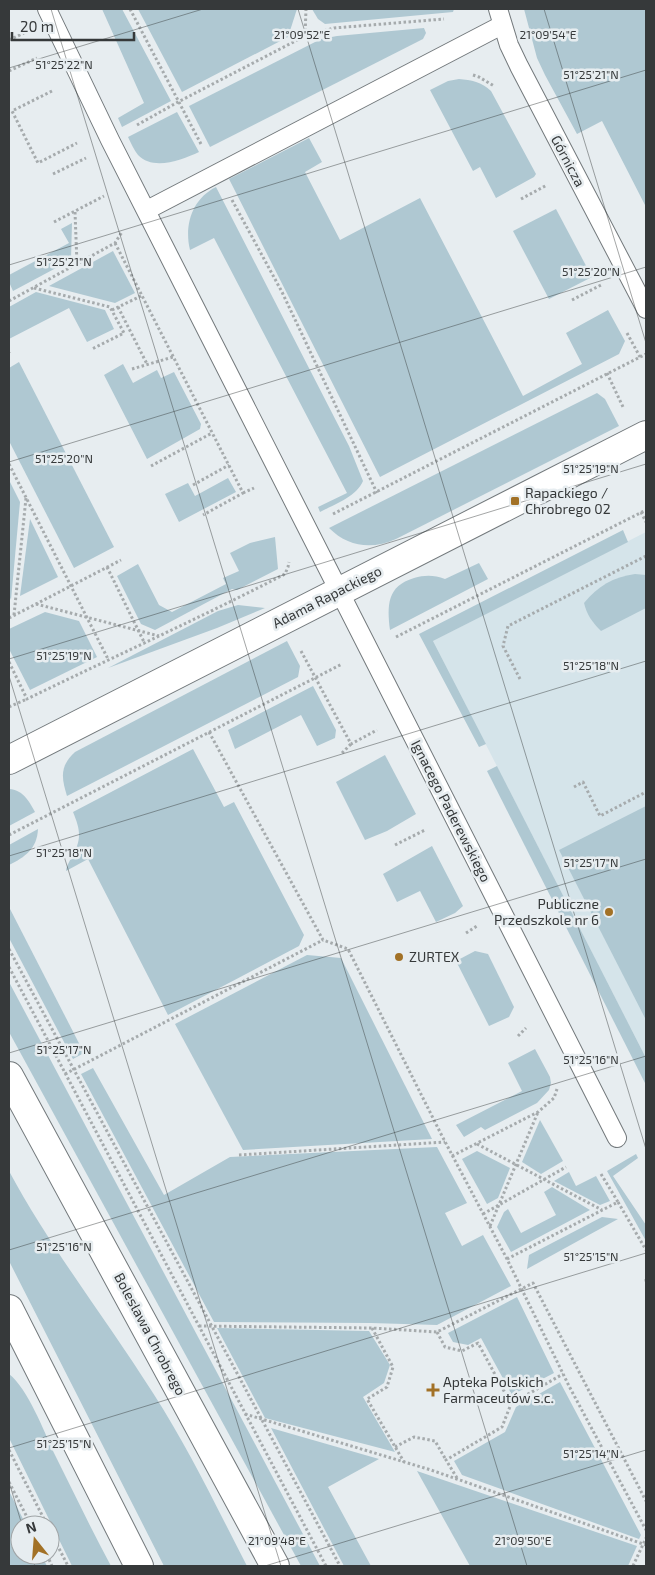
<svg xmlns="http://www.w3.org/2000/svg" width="655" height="1575" font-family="'Exo 2',sans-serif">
<rect width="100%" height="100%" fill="#e7edf0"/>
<path fill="#d5e4ea" d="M646 532V1058L433 641Z"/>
<g fill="#afc8d2">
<path d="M102 9H122L171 101 122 127 118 118 144 103Z"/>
<path d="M138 9H297L288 37 182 92Z"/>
<path d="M312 9H454L453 12 325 24 318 19Z"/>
<path d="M524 9H646V207L602 121 577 134 545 75 537 58Z"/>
<path d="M424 28 426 33 423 39 210 147 189 106 321 39 337 36Z"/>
<path d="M459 79C471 80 482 82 491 91L536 174 534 177 496 198 480 167 473 171 430 90 448 81Z"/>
<path d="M177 112 199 152C182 160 153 171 138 155 134 150 131 143 128 137Z"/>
<path d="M309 138 322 162 305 172 340 240 420 198 523 396 582 364 566 333 608 310 625 341 619 354 380 477 229 179Z"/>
<path d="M216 187 349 446 363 481C356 497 335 504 320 512L318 507 347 493 214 238 190 250C184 225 192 199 216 187Z"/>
<path d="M556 209 592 277 549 299 513 231Z"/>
<path d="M72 223 71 260 13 291 9 282V275L69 243 61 229Z"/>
<path d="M113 251 135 293 115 303 49 286Z"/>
<path d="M36 292 105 310 114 329 87 342 69 308 9 339V307Z"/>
<path d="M19 362 114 547 74 568 9 441V368Z"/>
<path d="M123 364 133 383 157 370 161 378 174 372 201 424 200 429 147 459 104 375Z"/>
<path d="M597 393 605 399 619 426 396 539C372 550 348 547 329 528Z"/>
<path d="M228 478 236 492 179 522 165 494 188 483 195 496Z"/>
<path d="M9 480 20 502 11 600 9 595Z"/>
<path d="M30 519 58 577 20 596Z"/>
<path d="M623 530 628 542 433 641 486 744 479 747 419 634Z"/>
<path d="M275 537 278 569 237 590 232 589 155 630 141 624 117 576 138 564 159 605 172 612 226 584 223 578 239 571 230 553 250 543Z"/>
<path d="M479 563 488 579 390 630C387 605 387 586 414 578 425 575 434 575 445 579Z"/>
<path d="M635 574 646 575V608L601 631C592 622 587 615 584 603 598 586 613 577 635 574Z"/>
<path d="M238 605 265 608 217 628 108 668 218 611Z"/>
<path d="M45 612 79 621 97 657 30 690 9 649V629Z"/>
<path d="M287 641 300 666 298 677 67 796C61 777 60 766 75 752Z"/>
<path d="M313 686 336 730 335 738 317 746 301 715 235 749 228 730Z"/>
<path d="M193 749 224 807 234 802 304 935 299 946 168 1015 88 859 66 871C67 864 70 861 73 855 82 838 80 829 73 812Z"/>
<path d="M385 755 416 814 387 831 365 840 336 782Z"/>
<path d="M497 766 646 1058V1085L487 771Z"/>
<path d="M9 789C23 790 29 801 35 812L9 826Z"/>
<path d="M646 806V1020L559 850Z"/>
<path d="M38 829C37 849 25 857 9 865V845Z"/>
<path d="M432 846 463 906 455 913 436 922 420 891 397 902 383 874Z"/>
<path d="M9 907 84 1053 73 1059 9 938Z"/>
<path d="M475 951 488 954 514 1007 509 1017 489 1026 456 961Z"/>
<path d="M307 955 341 958 432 1139 243 1150 175 1024Z"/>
<path d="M9 982 320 1566H301L9 1032Z"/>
<path d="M535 1049 550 1077 551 1083 549 1090 537 1103 485 1130 481 1127 464 1137 456 1125 522 1091 508 1063Z"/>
<path d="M93 1068 164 1195 230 1157 437 1147 467 1203 445 1213 462 1246 483 1235 511 1286 437 1325 371 1323 214 1322 81 1074Z"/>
<path d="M540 1120 563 1161 541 1174 522 1162Z"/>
<path d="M477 1151 510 1168 498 1198 487 1204 462 1159Z"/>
<path d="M636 1154 638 1158 613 1176 646 1225V1241L607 1171Z"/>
<path d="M9 1171C51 1249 106 1319 153 1393 189 1449 217 1508 247 1566H164L9 1261Z"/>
<path d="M569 1172 576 1186 596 1176 610 1201 600 1205 554 1181Z"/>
<path d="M552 1187 590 1210 511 1252 497 1227 504 1212 508 1209 521 1233 556 1215 544 1192Z"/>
<path d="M602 1217 618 1219 527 1269 529 1255Z"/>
<path d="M517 1297 554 1373 512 1395 481 1338 468 1345 453 1342 448 1333Z"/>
<path d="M217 1328 369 1331 390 1365 384 1383 363 1397 395 1452 265 1418Z"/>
<path d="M9 1374C28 1389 44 1431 54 1453 73 1491 91 1529 111 1566H72L9 1438Z"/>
<path d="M560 1382 641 1535 639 1539 462 1475 454 1461 505 1432 516 1407Z"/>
<path d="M271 1428 379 1459 328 1487 371 1566H344Z"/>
<path d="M417 1471 637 1546 628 1566H470Z"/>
<path d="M9 1491 26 1525H20V1555H41L47 1566H9Z"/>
</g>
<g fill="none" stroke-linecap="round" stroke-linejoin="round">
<g stroke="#73797c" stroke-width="20">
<g id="service">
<path d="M47 9 110 140 617 1138"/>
<path d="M498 9 509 45 519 66 646 309"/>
<path d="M147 210 502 25"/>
</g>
</g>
<g stroke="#73797c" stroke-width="30">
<path id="minor" d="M9 760 646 435"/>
</g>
<g stroke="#73797c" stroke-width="30">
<g id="tertiary">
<path d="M9 1076 275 1566"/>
<path d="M9 1309 139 1566"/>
</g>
</g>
<g stroke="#a6abad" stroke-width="3" stroke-dasharray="2.5 2.5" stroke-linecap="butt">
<path d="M130 9 202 146"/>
<path d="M305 36 306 9"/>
<path d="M9 40 24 33"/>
<path d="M9 71 37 58"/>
<path d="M473 75 479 77 494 86"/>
<path d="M52 91 12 111 38 163 77 143"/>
<path d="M137 125 178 102 305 36 334 28 444 19"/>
<path d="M53 174 86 158"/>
<path d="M521 199 547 185"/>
<path d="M232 200 282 292 377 493"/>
<path d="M75 212 77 264"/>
<path d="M54 222 104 196"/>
<path d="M115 243 243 493 203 515"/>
<path d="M34 288 110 307 124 333 92 349"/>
<path d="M572 300 601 285"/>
<path d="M9 301 115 243 122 232"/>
<path d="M118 307 147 364"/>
<path d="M112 310 141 296"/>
<path d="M627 333 640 357"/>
<path d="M9 353V352"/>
<path d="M132 369 173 357"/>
<path d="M607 373 623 407"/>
<path d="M9 464 108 659"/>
<path d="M151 466 212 433"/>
<path d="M193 485 229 465"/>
<path d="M243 493 254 488"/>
<path d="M641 512 646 522"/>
<path d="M333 514 646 354"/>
<path d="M107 567 145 644"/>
<path d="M36 604 159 636"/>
<path d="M14 615 26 498"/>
<path d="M9 618 121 560"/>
<path d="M396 637 646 510"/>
<path d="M301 651 351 744 377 730"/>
<path d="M9 662 27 699C113 657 200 618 285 574L288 567 289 562"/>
<path d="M520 679 503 646 508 626 646 556"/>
<path d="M9 707 27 699"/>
<path d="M209 732 323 940 348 949 441 1134 507 1259 569 1386 646 1530"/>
<path d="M342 753 351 744"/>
<path d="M574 787 583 782 600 816 646 792"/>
<path d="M9 835 342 664"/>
<path d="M395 845 425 830"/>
<path d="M466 933 477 926"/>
<path d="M9 949 238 1375 340 1566"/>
<path d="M9 967 326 1566"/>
<path d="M518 1036 526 1028"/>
<path d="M65 1074 323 940"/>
<path d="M477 1144 602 1210"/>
<path d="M239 1155 445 1142"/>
<path d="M452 1156 538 1112 554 1098 557 1089"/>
<path d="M618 1202 646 1250"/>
<path d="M483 1214 566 1167"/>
<path d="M490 1226 538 1112"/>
<path d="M507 1259 618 1202 601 1174"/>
<path d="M646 1279V1282"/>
<path d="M199 1326 372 1328 437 1332 533 1283 646 1501"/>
<path d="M372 1328 393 1367 387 1387 367 1399 404 1462"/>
<path d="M437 1332 445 1347 462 1351 478 1343 511 1404"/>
<path d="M245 1414 431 1470 646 1545"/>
<path d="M395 1447 414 1437 435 1441 446 1460"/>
<path d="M9 1450 47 1525"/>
<path d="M457 1478 446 1460 502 1427 511 1404 563 1374"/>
<path d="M9 1482 31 1525"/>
<path d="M50 1531 68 1566"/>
<path d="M47 1555 52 1566"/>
<path d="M633 1566 646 1538"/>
</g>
<use href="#service" stroke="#fff" stroke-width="18"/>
<use href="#minor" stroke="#fff" stroke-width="28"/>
<use href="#tertiary" stroke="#fff" stroke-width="28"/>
</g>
<path fill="none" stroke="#36393a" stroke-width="1" stroke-opacity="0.45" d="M51 9 527 1566M298 9 646 1149M544 9 646 343M9 68 203 9M9 265 646 70M9 462 646 267M9 659 646 464M9 676 281 1566M9 856 646 661M9 1053 646 859M9 1250 646 1056M9 1448 646 1253M9 1482 22 1525M31 1555 35 1566M265 1566 646 1450"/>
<g fill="#a27126" stroke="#e7edf0" stroke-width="2">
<rect x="510" y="496" width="10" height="10" rx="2.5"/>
<circle cx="609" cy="912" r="5"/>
<circle cx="399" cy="957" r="5"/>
<path d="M430.5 1382.5h5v5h5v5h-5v5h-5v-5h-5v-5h5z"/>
</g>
<g text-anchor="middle" stroke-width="5" stroke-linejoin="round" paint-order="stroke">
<g font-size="14" fill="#36393a" stroke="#e7edf0">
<text transform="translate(568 161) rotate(62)" y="5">Górnicza</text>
<text transform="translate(327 597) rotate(-27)" y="5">Adama Rapackiego</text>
<text transform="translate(451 811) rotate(63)" y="5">Ignacego Paderewskiego</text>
<text transform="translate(150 1334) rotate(62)" y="5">Bolesława Chrobrego</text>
</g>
<g font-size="14" fill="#36393a" stroke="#e7edf0" text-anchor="start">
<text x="525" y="498">Rapackiego /<tspan x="525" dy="16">Chrobrego 02</tspan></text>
<text x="599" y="909" text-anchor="end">Publiczne<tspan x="599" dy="16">Przedszkole nr 6</tspan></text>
<text x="409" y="962">ZURTEX</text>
<text x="443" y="1387">Apteka Polskich<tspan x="443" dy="16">Farmaceutów s.c.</tspan></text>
</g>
</g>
<g font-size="12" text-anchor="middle" fill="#36393a" stroke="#e7edf0" stroke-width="5" stroke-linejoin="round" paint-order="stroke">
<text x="302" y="39">21°09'52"E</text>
<text x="548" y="39">21°09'54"E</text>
<text x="64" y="69">51°25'22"N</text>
<text x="591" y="79">51°25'21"N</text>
<text x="64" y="266">51°25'21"N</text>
<text x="591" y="276">51°25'20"N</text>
<text x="64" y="463">51°25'20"N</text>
<text x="591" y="473">51°25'19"N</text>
<text x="64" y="660">51°25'19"N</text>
<text x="591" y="670">51°25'18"N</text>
<text x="64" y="857">51°25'18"N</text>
<text x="591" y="867">51°25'17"N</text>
<text x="64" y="1054">51°25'17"N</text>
<text x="591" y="1064">51°25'16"N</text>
<text x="64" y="1251">51°25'16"N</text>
<text x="591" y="1261">51°25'15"N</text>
<text x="64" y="1448">51°25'15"N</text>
<text x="591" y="1458">51°25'14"N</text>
<text x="277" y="1545">21°09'48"E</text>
<text x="523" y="1545">21°09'50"E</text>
</g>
<rect width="655" height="1575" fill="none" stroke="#36393a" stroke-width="20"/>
<g transform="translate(35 1540) rotate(343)"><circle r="24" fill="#e7edf0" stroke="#a0a5a7"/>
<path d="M0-4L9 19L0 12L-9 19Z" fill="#a27126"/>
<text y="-8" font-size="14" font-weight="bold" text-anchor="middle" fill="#36393a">N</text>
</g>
<path d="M12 32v8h122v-8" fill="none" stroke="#36393a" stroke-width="2.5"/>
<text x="20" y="32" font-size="15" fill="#36393a" stroke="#e7edf0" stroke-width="4" paint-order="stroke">20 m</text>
</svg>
